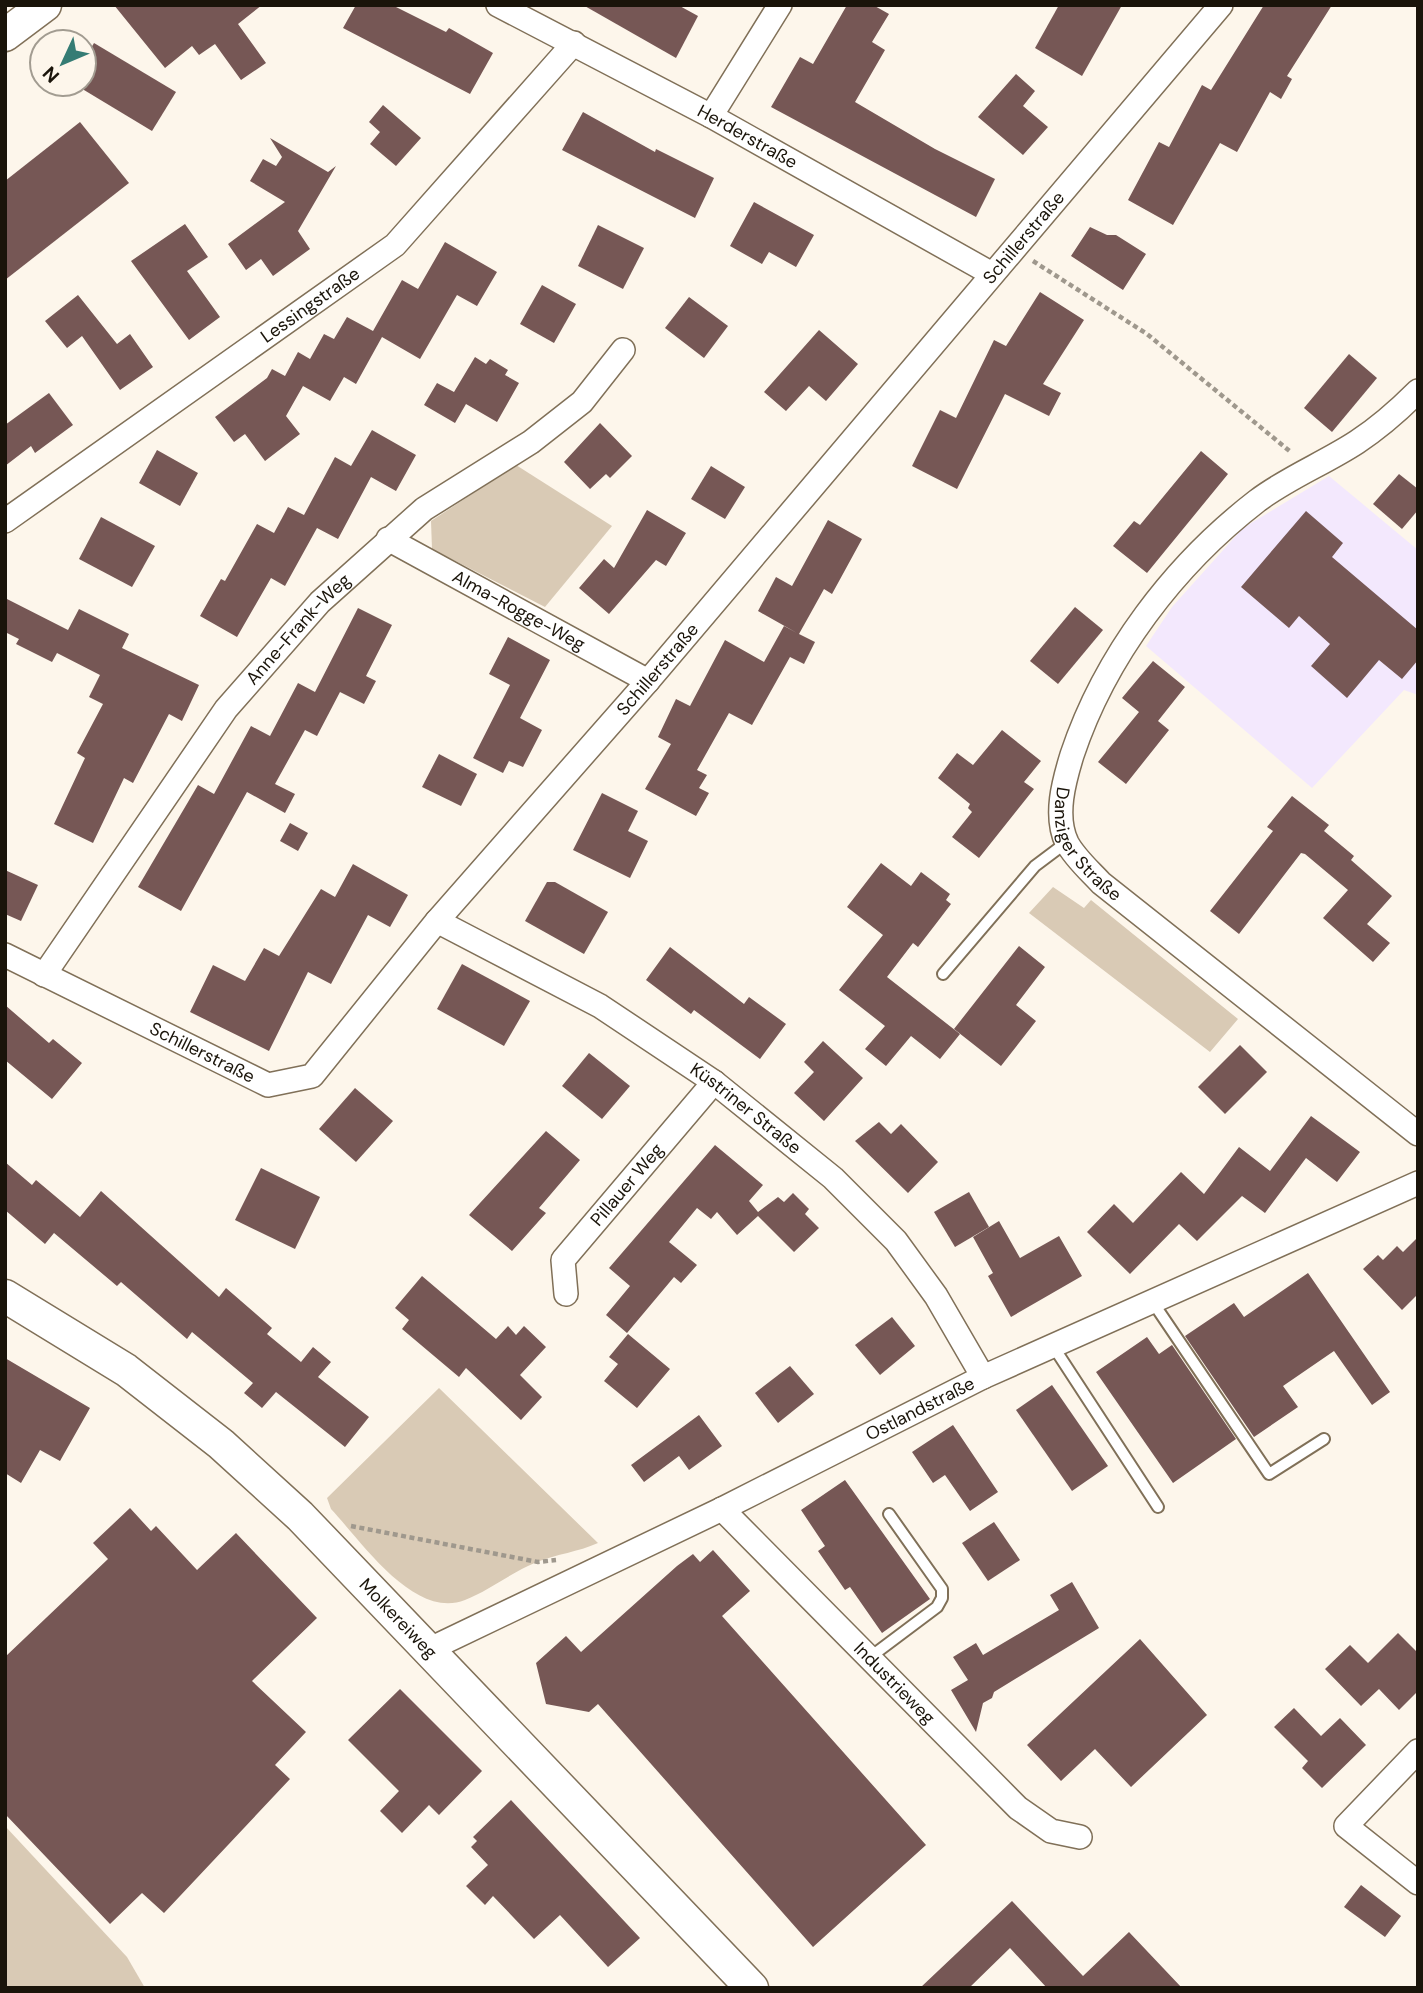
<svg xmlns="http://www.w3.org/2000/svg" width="1423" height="1993" font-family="'DM Sans',sans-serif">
<rect width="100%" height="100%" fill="#fdf6eb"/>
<path fill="#f3e8fd" d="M1329 476 1418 550V695L1404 690 1312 788 1146 646 1172 607 1243 528Z"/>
<g fill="#d9cab5">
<path d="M516 465 612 526 545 607 432 549 431 521Z"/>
<path d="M1053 887 1084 908 1091 900 1238 1019 1210 1052 1029 913Z"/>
<path d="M439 1388 598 1543C578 1552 557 1554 537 1562 512 1572 490 1590 465 1600 414 1620 362 1542 331 1509L327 1498Z"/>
<path d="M5 1826 127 1957 145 1988H5Z"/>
</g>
<g fill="#765755">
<path d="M114 5H262L238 24 266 63 241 80 215 44 199 55 192 46 165 68Z"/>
<path d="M356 5H392L446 32 449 28 493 53 470 94 343 28Z"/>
<path d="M583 5H678L698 16 676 58Z"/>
<path d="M847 5H873L889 14 872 42 885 50 855 102 935 149 995 179 976 217 771 107 800 57 813 64Z"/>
<path d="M1059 5H1122L1082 76 1035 48Z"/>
<path d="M1264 5H1332L1287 76 1292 79 1281 99 1270 92 1237 152 1220 143 1173 225 1128 200 1159 142 1169 147 1202 85 1211 90Z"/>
<path d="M94 43 176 92 152 131 84 90V60Z"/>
<path d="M1016 74 1035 91 1023 106 1048 127 1023 155 978 117Z"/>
<path d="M383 105 421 138 396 166 370 144 380 132 369 122Z"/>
<path d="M583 112 655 152 656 149 714 178 695 218 562 150Z"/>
<path d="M80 122 129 183 5 280V181Z"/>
<path d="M270 138 328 172 336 166 298 231 310 249 273 276 261 259 246 270 228 244 285 202 250 181 263 159 276 166 282 157Z"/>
<path d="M754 202 814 235 796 267 769 252 762 264 730 246Z"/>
<path d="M185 224 208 257 187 271 220 317 189 340 131 261Z"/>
<path d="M598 225 644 248 623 289 578 266Z"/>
<path d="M1090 227 1107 235H1116L1146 254 1123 290 1071 256Z"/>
<path d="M445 242 497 272 477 306 457 295 420 359 382 337 356 384 344 377 330 401 303 386 286 416 300 434 265 461 245 434 234 442 215 417 267 378 272 369 285 376 298 352 310 359 324 334 334 339 347 317 373 331 402 280 418 289Z"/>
<path d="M542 285 576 304 554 343 520 324Z"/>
<path d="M1040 292 1084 320 1043 384 1061 393 1049 416 1005 394 957 489 912 466 940 410 956 418 994 340 1006 346Z"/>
<path d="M78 295 117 344 130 334 153 367 120 390 82 336 67 348 45 321Z"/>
<path d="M689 297 728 326 704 358 665 328Z"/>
<path d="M819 330 858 364 826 401 809 386 786 411 764 392Z"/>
<path d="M1349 354 1377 378 1332 432 1304 408Z"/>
<path d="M475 357 486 364 490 359 508 370 505 375 519 383 497 422 466 404 455 423 424 405 437 383 454 392Z"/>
<path d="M49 393 73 425 35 453 31 446 5 466V425Z"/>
<path d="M600 423 632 456 610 478 606 474 590 489 564 462Z"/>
<path d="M372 430 416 455 396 491 371 477 338 539 317 528 285 586 271 578 237 637 200 616 221 579 225 581 257 524 274 533 288 507 304 515 335 457 351 466Z"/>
<path d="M157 450 198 473 180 506 139 483Z"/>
<path d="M1201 451 1228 474 1147 573 1113 546 1134 521 1140 525Z"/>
<path d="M711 466 745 487 725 519 691 499Z"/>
<path d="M1399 474 1418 489V510L1402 529 1373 504Z"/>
<path d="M647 510 686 533 666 566 656 560 609 614 579 588 604 559 614 568Z"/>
<path d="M1306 511 1343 543 1332 557 1418 630V660L1402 679 1379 660 1347 698 1311 666 1330 644 1299 616 1289 628 1241 587Z"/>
<path d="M101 517 155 546 132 587 79 559Z"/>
<path d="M828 520 862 539 832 594 824 589 799 634 815 642 804 664 790 657 752 725 729 713 697 770 707 775 699 788 709 793 696 816 645 789 671 744 658 737 676 699 690 706 725 640 764 662 784 626 797 633 758 611 776 577 792 586Z"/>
<path d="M5 598 68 630 79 609 129 634 122 648 199 685 182 721 169 714 133 783 124 778 93 843 54 824 85 758 77 753 103 704 89 697 100 675 57 653 52 662 16 644 19 639 5 632Z"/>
<path d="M1075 607 1103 630 1058 684 1030 661Z"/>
<path d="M358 608 392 625 366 676 376 681 364 704 340 692 317 736 305 730 275 784 295 794 285 813 247 792 181 911 138 887 198 785 214 794 251 726 270 736 298 683 315 692Z"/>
<path d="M508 637 550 660 520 718 542 730 523 767 509 761 503 773 473 758 510 685 489 674Z"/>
<path d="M1153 661 1185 687 1158 721 1169 730 1126 784 1098 762 1139 712 1122 698Z"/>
<path d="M1002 730 1041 761 1024 782 1034 789 979 858 952 837 972 812 968 808 970 804 938 778 957 753 973 765Z"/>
<path d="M439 754 477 774 461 806 422 787Z"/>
<path d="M602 793 638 811 628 831 648 841 630 878 573 850Z"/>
<path d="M1292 796 1329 825 1324 831 1354 856 1351 860 1392 896 1367 924 1390 943 1373 962 1323 918 1348 890 1305 854 1301 853 1239 934 1210 911 1273 831 1267 827Z"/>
<path d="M290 823 308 833 298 851 280 841Z"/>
<path d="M881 863 911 886 921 872 950 894 946 900 951 904 935 925 918 947 913 943 887 977 960 1034 940 1059 911 1036 886 1066 865 1049 885 1026 839 990 883 935 847 907Z"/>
<path d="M353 864 408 895 390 927 368 915 331 984 308 972 269 1051 190 1012 213 965 245 981 264 948 279 956 321 889 335 897Z"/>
<path d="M5 870 38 885 21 921 5 914Z"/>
<path d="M547 882H555L608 912 584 954 525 921Z"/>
<path d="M1019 946 1045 967 1016 1005 1036 1021 1001 1066 954 1029Z"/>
<path d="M670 947 744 1004 749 997 786 1024 760 1059 694 1010 691 1014 646 980Z"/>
<path d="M462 964 530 1001 504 1046 437 1009Z"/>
<path d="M5 1005 49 1043 53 1039 82 1063 52 1099 5 1060Z"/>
<path d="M823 1041 863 1078 824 1121 794 1093 814 1072 804 1062Z"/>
<path d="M1240 1045 1267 1072 1225 1114 1198 1087Z"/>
<path d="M589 1053 630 1086 602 1119 562 1086Z"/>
<path d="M355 1088 393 1121 356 1162 319 1129Z"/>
<path d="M1311 1116 1360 1152 1337 1182 1306 1158 1265 1213 1242 1196 1197 1241 1179 1224 1130 1274 1087 1232 1114 1204 1133 1223 1181 1172 1204 1194 1239 1147 1270 1171Z"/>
<path d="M879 1122 891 1134 901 1124 938 1162 908 1193 855 1141Z"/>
<path d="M546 1131 580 1160 539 1208 546 1213 512 1251 469 1215Z"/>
<path d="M715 1145 763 1185 749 1201 758 1212 778 1197 784 1202 793 1193 809 1209 805 1214 819 1228 794 1252 758 1216 737 1235 717 1212 711 1219 697 1208 669 1242 697 1265 681 1283 674 1277 627 1333 606 1315 630 1286 609 1268Z"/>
<path d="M5 1162 32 1185 36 1180 80 1217 101 1191 219 1297 226 1288 272 1328 267 1334 301 1362 313 1347 331 1362 318 1377 369 1417 345 1447 276 1392 262 1408 244 1393 253 1383 192 1332 187 1339 121 1282 117 1286 54 1233 45 1244 5 1210Z"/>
<path d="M261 1168 320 1197 295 1249 235 1220Z"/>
<path d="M969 1192 989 1227 955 1247 934 1212Z"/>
<path d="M999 1221 1020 1258 1059 1236 1082 1276 1011 1317 988 1276 993 1273 973 1237Z"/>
<path d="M1418 1237V1294L1402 1310 1363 1269 1378 1255 1383 1260 1397 1246 1403 1252Z"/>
<path d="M1308 1273 1390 1392 1372 1405 1334 1351 1283 1386 1298 1407 1254 1437 1185 1336 1234 1303 1244 1317Z"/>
<path d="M422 1276 496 1339 508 1326 516 1335 524 1326 546 1347 520 1375 542 1397 521 1420 466 1368 459 1377 402 1329 409 1320 395 1308Z"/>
<path d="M892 1317 915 1346 880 1375 855 1345Z"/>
<path d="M628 1334 670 1369 637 1408 604 1381 618 1364 609 1357Z"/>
<path d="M1147 1337 1159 1354 1172 1345 1236 1439 1173 1483 1096 1372Z"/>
<path d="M5 1358 90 1408 60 1461 40 1450 21 1483 5 1473Z"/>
<path d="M790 1366 814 1394 778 1423 755 1393Z"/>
<path d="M1052 1385 1108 1466 1072 1491 1016 1410Z"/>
<path d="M699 1415 722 1446 689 1470 679 1456 644 1482 631 1465Z"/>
<path d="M953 1425 998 1492 970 1511 945 1475 933 1483 912 1452Z"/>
<path d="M845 1480 930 1599 882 1633 850 1587 845 1590 818 1551 825 1546 801 1510Z"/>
<path d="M130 1508 151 1531 156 1526 197 1570 236 1533 317 1618 252 1681 306 1732 275 1765 290 1779 164 1913 142 1893 110 1924 5 1814V1657L108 1559 93 1543Z"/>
<path d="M994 1522 1020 1560 988 1581 962 1543Z"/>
<path d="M713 1550 750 1591 722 1616 926 1845 813 1947 598 1704 589 1712 546 1704 536 1663 566 1636 581 1652 677 1566 693 1554 700 1562Z"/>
<path d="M1072 1582 1099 1628 994 1692 992 1698 983 1703 976 1732 951 1690 968 1680 953 1657 976 1643 983 1655 1059 1610 1050 1595Z"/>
<path d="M1398 1633 1418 1653V1691L1399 1710 1379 1689 1361 1706 1325 1669 1350 1645 1368 1663Z"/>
<path d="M1140 1639 1207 1715 1131 1787 1095 1749 1061 1781 1027 1745Z"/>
<path d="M400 1689 482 1771 439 1815 429 1805 402 1833 380 1811 399 1791 348 1740Z"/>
<path d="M1294 1708 1321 1736 1340 1718 1366 1745 1322 1788 1302 1768 1308 1761 1274 1727Z"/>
<path d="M511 1800 640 1938 608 1967 560 1915 534 1939 493 1896 485 1905 466 1886 488 1865 471 1847 477 1841 473 1837Z"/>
<path d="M1361 1885 1401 1916 1385 1937 1344 1907Z"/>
<path d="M1012 1901 1083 1976 1129 1932 1182 1988H1047L1010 1948 969 1988H920Z"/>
</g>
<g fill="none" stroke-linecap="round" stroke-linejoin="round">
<g stroke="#807058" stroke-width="14">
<g id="lane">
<path d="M943 974 1035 866 1067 842"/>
<path d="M1152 1301 1269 1474 1324 1439"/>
<path d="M1053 1346 1158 1507"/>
<path d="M869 1658 937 1607 942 1598V1589L889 1514"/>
</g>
</g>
<g stroke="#807058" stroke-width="26">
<g id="street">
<path id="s1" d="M498 5 711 116 992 274"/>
<path d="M711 116 780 5"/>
<path id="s2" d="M1418 391C1399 410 1380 427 1357 442 1325 463 1287 478 1257 501 1174 565 1105 656 1072 755 1064 781 1054 816 1067 843 1075 858 1090 871 1101 883L1418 1134"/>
<path id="s3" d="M5 521 395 245 574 43"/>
<path id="s4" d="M388 539 648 681"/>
<path id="s5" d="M437 921 600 1006 714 1082 833 1178 896 1241 936 1296 983 1377"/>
<path id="s6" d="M5 955 268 1085 312 1076 437 921 648 681 1221 5"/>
<path id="s7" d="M44 975 226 709 320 602 424 509 531 442 582 402 623 350"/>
<path id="s8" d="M566 1294 563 1260 714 1082"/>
<path id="s9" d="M722 1509 1018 1808 1051 1831 1080 1837"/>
<path id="s10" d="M428 1650 722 1509 983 1377 1418 1183"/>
<path d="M1418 1751 1346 1826 1418 1883"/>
</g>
</g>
<g stroke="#807058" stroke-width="35">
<g id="secondary">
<path d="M5 35 45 5"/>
<path id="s11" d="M5 1296 126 1370 221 1444 300 1516 752 1988"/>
</g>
</g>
<g stroke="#9f988d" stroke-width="4.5" stroke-dasharray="5 3.5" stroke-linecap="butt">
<path d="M1033 261 1147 334 1292 453"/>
<path d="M351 1526 538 1562 556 1560"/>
</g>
<use href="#lane" stroke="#fff" stroke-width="10"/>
<use href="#street" stroke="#fff" stroke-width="23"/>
<use href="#secondary" stroke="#fff" stroke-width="32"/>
</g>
<g text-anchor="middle" stroke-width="7" stroke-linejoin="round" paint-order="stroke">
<g font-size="18" fill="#1a140a" stroke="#fdf6eb">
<text dy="6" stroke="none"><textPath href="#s1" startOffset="282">Herderstraße</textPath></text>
<text dy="6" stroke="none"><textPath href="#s6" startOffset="1438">Schillerstraße</textPath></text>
<text dy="6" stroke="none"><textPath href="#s3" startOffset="374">Lessingstraße</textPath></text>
<text dy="6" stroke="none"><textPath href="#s4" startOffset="149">Alma-Rogge-Weg</textPath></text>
<text dy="6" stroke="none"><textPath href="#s7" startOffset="430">Anne-Frank-Weg</textPath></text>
<text dy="6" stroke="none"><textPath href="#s6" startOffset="872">Schillerstraße</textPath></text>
<text dy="6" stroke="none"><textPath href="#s2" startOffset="614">Danziger Straße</textPath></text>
<text dy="6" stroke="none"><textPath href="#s6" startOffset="220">Schillerstraße</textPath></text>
<text dy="6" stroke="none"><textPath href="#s5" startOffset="362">Küstriner Straße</textPath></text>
<text dy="6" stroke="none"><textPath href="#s8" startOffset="133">Pillauer Weg</textPath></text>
<text dy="6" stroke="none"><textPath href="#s10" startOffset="548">Ostlandstraße</textPath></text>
<text dy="6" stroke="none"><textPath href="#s11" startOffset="511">Molkereiweg</textPath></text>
<text dy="6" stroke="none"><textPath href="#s9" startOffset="245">Industrieweg</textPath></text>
</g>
</g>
<rect width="1423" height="1993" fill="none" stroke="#1a140a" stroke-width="14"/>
<g transform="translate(63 63) rotate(226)"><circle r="33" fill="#fdf6eb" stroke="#a29c91" stroke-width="2"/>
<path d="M0-5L12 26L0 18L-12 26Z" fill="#357c74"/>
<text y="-10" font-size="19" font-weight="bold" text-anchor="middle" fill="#1a140a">N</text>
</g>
</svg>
